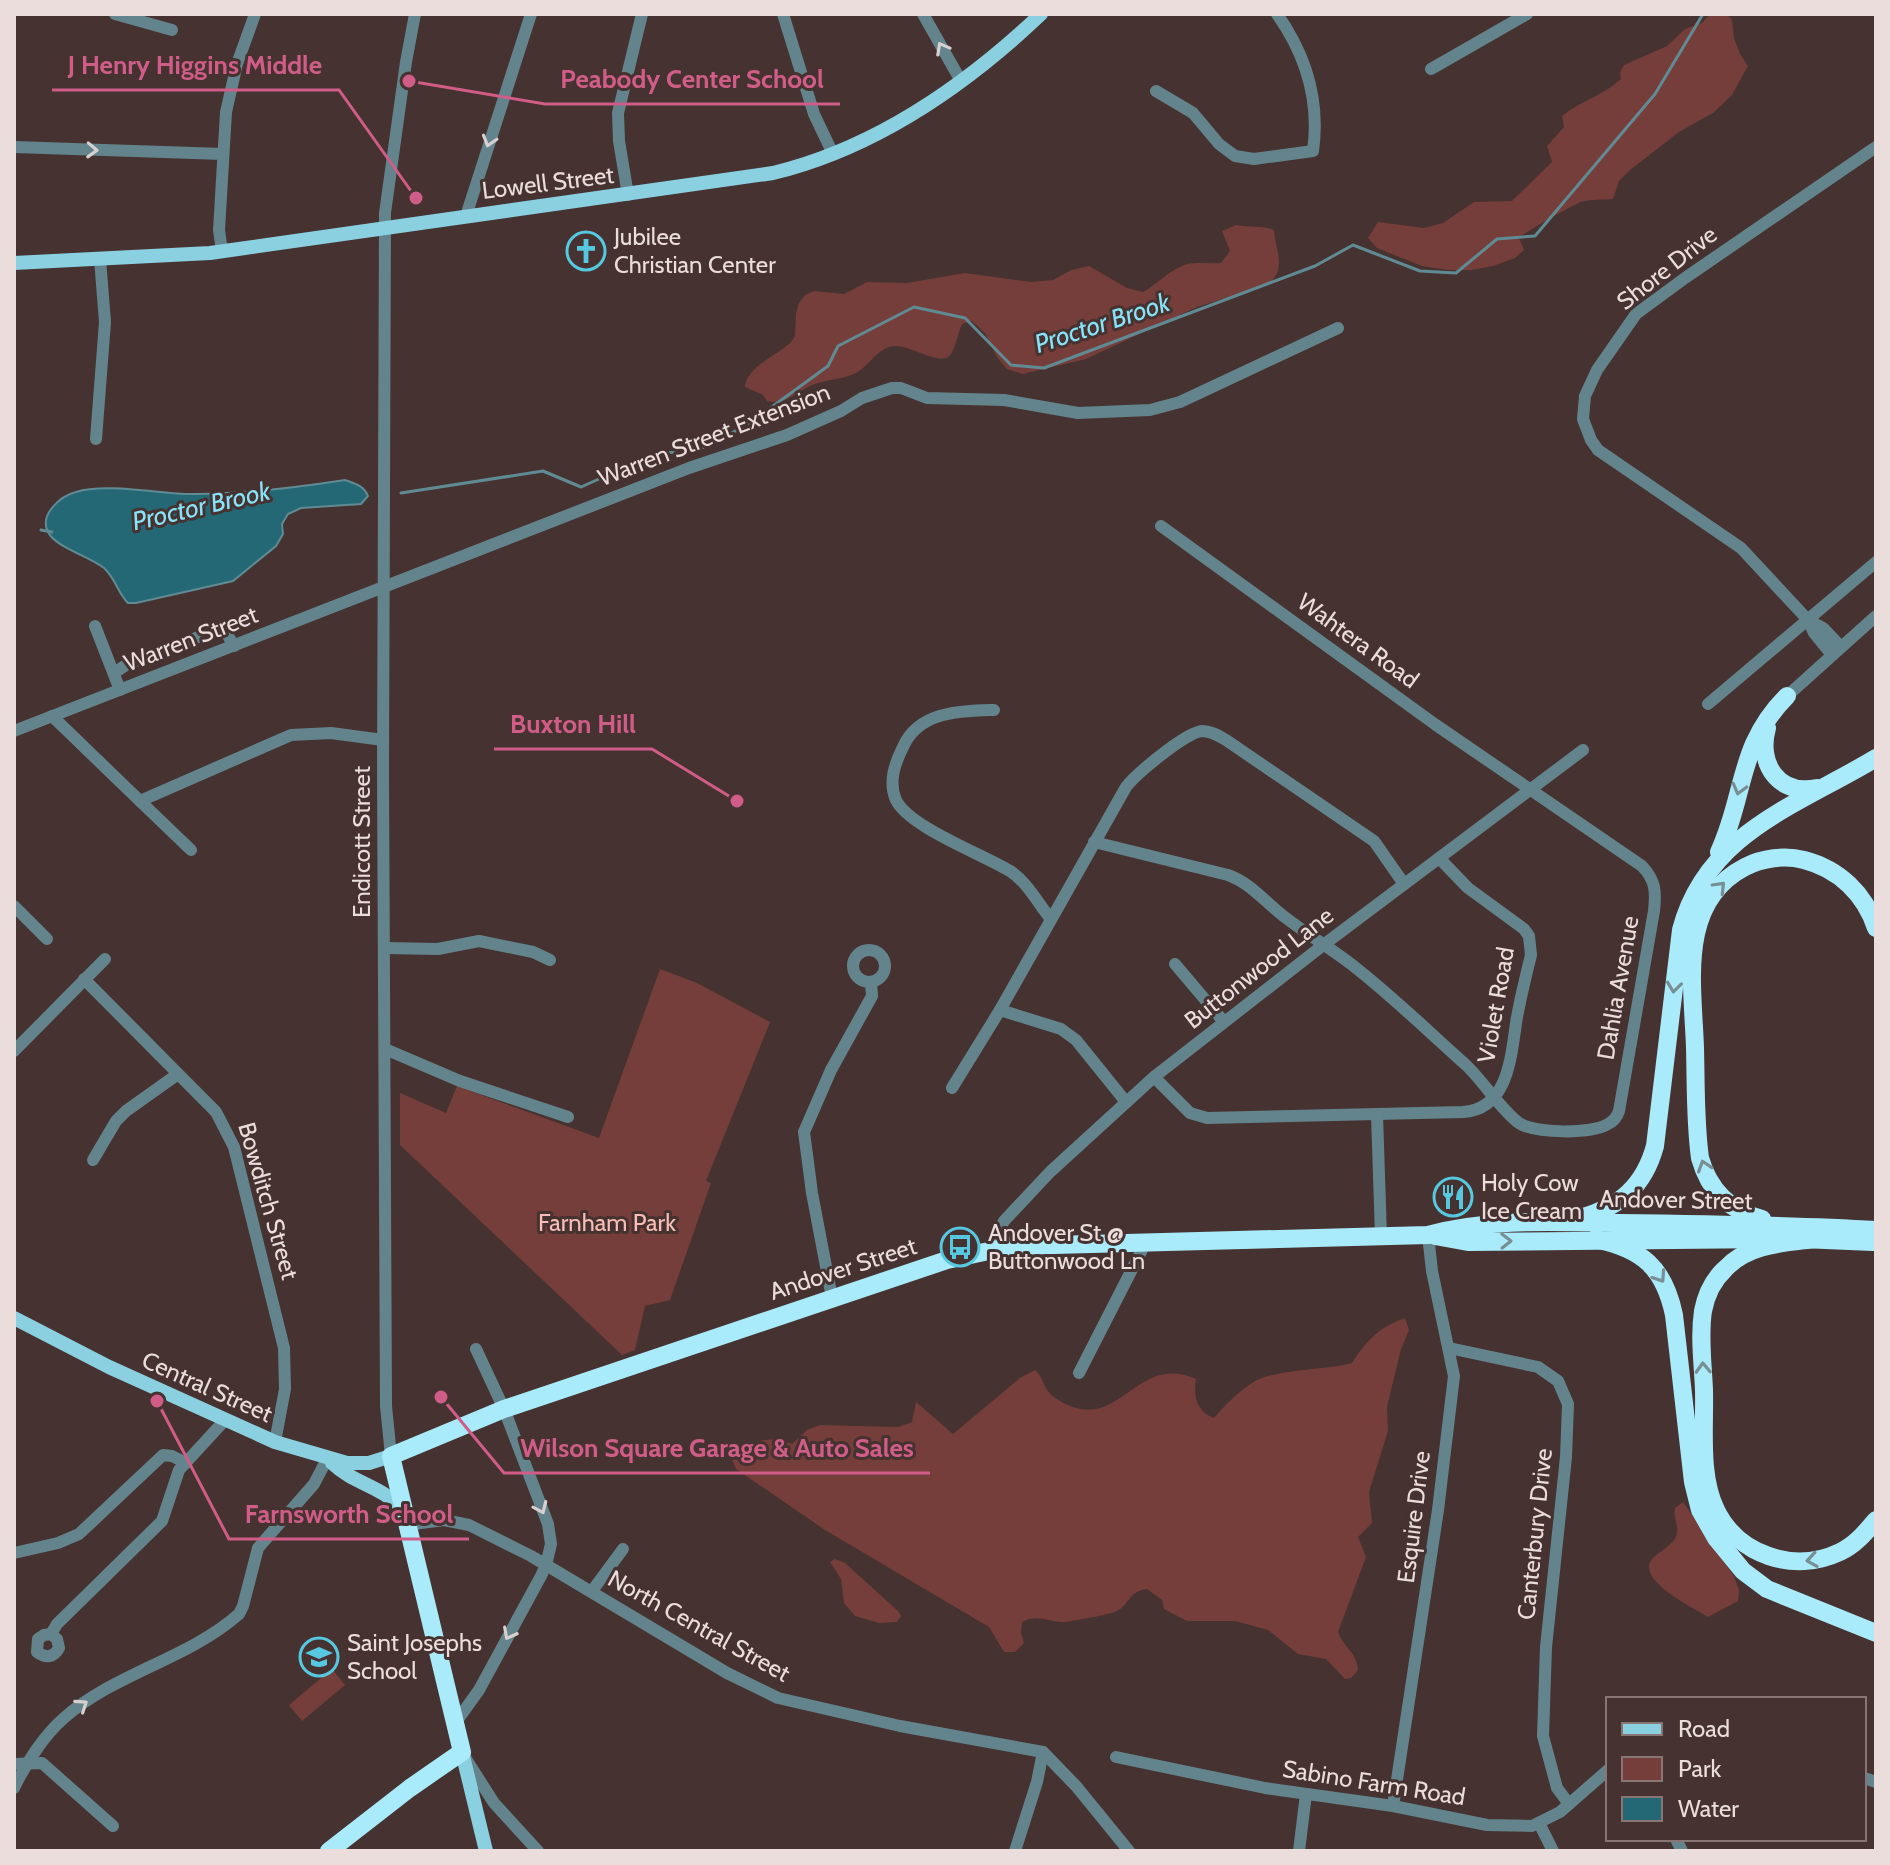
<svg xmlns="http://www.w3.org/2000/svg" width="1890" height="1865" font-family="Cabin,sans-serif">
<rect width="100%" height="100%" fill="#463230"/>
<g fill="#753e3a">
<path d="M1710 14H1727L1732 20 1734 38 1740 54 1748 66 1732 95 1713 113 1679 132 1630 170 1619 181 1613 199C1602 200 1591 199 1581 202 1574 204 1522 234 1519 238L1524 250 1515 258 1493 266 1472 270H1448L1422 266 1377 248 1368 238 1378 222 1424 228 1443 223 1474 202 1512 201 1552 162 1547 146 1564 127 1562 116C1580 101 1604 95 1621 79L1620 72 1624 65 1667 46 1685 29 1702 23Z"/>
<path d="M1236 225C1249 228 1262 225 1274 230 1276 253 1287 267 1268 285L1197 307 1086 359 1023 374 1007 369 997 357 985 333 972 321 962 324C958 332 955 353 948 357 937 364 909 345 895 346 879 347 871 363 859 371 847 379 831 379 818 383 800 388 787 406 767 401L763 395 745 387C746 367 778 355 791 342L795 336 796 313 799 303 805 295 814 291 844 294 867 282 907 283 965 273 1031 282 1053 280 1071 270 1089 266 1127 288 1143 292C1158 284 1171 268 1188 264 1198 262 1210 264 1221 263L1230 251 1222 231Z"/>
<path d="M660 969 697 983 770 1022 706 1181 711 1183 670 1300 645 1306 635 1350 622 1355 400 1145V1093L446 1113 457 1086 599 1138Z"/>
<path d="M1405 1318 1409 1330 1401 1349 1387 1407 1388 1431 1369 1492 1372 1523 1358 1537 1366 1557 1338 1632C1344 1648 1356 1651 1358 1670L1351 1678 1345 1679 1326 1659 1298 1654 1268 1630 1235 1621H1187L1164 1609 1162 1600 1147 1589C1129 1591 1129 1605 1117 1611 1113 1614 1072 1621 1066 1622 1050 1623 1038 1613 1022 1622L1021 1633 1024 1643 1015 1652H1004L989 1627 825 1530 736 1469 732 1460C749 1441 768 1434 792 1444L807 1430 820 1425 898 1427 912 1422 916 1402 953 1434 1020 1378 1035 1370C1045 1378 1042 1390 1057 1399 1119 1439 1134 1351 1196 1379 1193 1397 1197 1412 1214 1418 1225 1405 1237 1393 1252 1383 1276 1368 1324 1371 1352 1363 1367 1340 1378 1328 1405 1318Z"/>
<path d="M1683 1502 1734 1576 1739 1590 1738 1601 1708 1617C1692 1607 1647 1586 1649 1565 1650 1559 1657 1554 1662 1551 1667 1546 1677 1541 1677 1532 1678 1523 1673 1519 1675 1508Z"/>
<path d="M835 1559 845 1563 898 1611 901 1616 897 1622 879 1623 855 1616 844 1603 841 1579 830 1562Z"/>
<path d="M332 1669 345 1685 302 1721 289 1705Z"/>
</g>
<path fill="#256875" stroke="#608b94" stroke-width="2" d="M345 480C356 484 364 486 368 496L361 504 301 508 288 514 282 524 283 534 276 546 233 581 136 603H128C118 593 115 578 104 568 89 556 55 547 48 532 39 515 60 496 76 492 104 483 156 493 186 494 239 495 293 488 345 480Z"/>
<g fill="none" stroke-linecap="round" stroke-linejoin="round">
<g stroke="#608b94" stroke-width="3">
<path d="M401 493 543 471 581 487 653 455 702 448 747 425 828 366 838 346 914 307 965 318 1011 365 1044 368 1315 266 1353 245 1420 271 1456 273 1497 239 1535 236 1655 94 1703 14"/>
<path d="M41 530 52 532"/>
</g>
<g stroke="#63848c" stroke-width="12">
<path d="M115 14 172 30"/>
<path d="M783 14 814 114 833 154"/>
<path d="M923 14 961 81"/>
<path d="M1431 69 1527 14"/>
<path d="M1156 91 1193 113 1219 144 1235 156 1254 159 1313 151C1320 101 1306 55 1277 14"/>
<path d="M14 147 223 154"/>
<path d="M628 195 619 141 618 113 642 14"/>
<path d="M466 216 531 14"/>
<path d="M222 251 219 230 226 112 237 64 255 14"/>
<path d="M96 439 105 322 100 259"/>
<path d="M1808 620 1823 628 1841 647"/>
<path d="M95 626 120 690"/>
<path d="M1832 655 1814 633 1808 620 1741 548 1598 450 1591 440 1583 419 1585 396 1597 370 1636 314 1685 278 1876 147"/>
<path d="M114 673 126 665 219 629 227 634 234 646"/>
<path d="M1787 696 1876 616"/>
<path d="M1708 704 1876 562"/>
<path d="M994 710C960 711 919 711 903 747 895 763 888 782 896 800 909 827 982 854 1010 871 1026 881 1038 903 1050 918"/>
<path d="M52 716 140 801 291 735 331 733 383 740"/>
<path d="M14 731 689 468 787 435 841 411 862 398 892 388H901L927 398 1004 400 1078 413 1150 410 1180 402 1338 328"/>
<path d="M140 801 191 850"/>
<path d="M1094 842 1228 875C1251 883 1267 904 1286 918 1307 934 1330 948 1351 964 1391 995 1428 1031 1466 1065 1483 1081 1502 1111 1519 1123 1535 1134 1592 1134 1608 1124 1614 1121 1617 1117 1619 1111L1654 911C1656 892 1656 881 1642 866L1436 725 1161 526"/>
<path d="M14 906 47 939"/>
<path d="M385 948 438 949 479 941 533 952 550 960"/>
<circle cx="869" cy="966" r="16"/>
<path d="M1175 964 1224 1022"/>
<path d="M84 979 216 1112 234 1147 284 1348 285 1389 275 1442"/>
<path d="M1000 1010 1061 1029 1076 1040 1126 1102"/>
<path d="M385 1049 460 1081 568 1117"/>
<path d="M14 1051 105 959"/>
<path d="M1154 1077 1190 1113 1207 1118 1463 1112C1510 1109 1511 1053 1517 1017 1521 996 1526 975 1531 955L1529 936 1524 929 1468 888 1439 858"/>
<path d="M952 1088 1000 1010 1126 787C1137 773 1185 733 1202 731 1211 731 1219 736 1226 740L1374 841 1404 884"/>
<path d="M1377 1115 1381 1236"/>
<path d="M93 1160 116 1121 126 1111 178 1074"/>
<path d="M990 1250 1004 1221 1050 1172 1154 1077 1322 946 1583 750"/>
<path d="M832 1298 812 1193 804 1132 831 1070 872 996 871 982"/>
<path d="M1449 1348 1538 1367 1558 1381 1568 1404 1566 1457 1546 1647 1543 1736 1557 1788 1569 1804"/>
<path d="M1079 1373 1146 1242"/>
<path d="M391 1456 386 1406 383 770 385 213 406 62 415 14"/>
<path d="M406 1525 444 1520 469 1525 531 1556 727 1673 778 1698 900 1726 1043 1752 1076 1786 1129 1851"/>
<path d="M14 1553 58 1543 79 1534 163 1455 172 1456 186 1463"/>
<path d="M592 1591 623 1549"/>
<path d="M51 1634 57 1639 59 1648C54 1657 46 1659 37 1652L38 1639 44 1635 51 1634 57 1624 162 1521 179 1470 225 1420"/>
<path d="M456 1722 479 1690 541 1576 546 1565 551 1544 548 1524 504 1409 476 1349"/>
<path d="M1116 1757 1265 1788 1393 1806 1487 1825 1532 1826 1560 1812 1608 1770"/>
<path d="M466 1759 494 1803 538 1851"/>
<path d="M14 1764 42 1763 113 1826"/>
<path d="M1864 1778 1876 1782"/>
<path d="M14 1788C25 1765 44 1735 64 1718 115 1673 188 1659 239 1614L243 1606 258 1548 314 1484 327 1459"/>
<path d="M1393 1806 1438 1510 1454 1376 1432 1271 1428 1235"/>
<path d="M1539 1823 1553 1851"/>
<path d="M1676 1839 1682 1851"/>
<path d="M1015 1851 1037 1782 1043 1752"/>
<path d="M1299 1851 1306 1794"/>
</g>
<g stroke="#8ad0e0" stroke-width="14">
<path d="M14 263 210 253 773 173C876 148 965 86 1041 14"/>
<path d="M14 1318 109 1367 275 1442 347 1463H369L391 1456"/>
<path d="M332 1463C354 1484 382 1486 402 1509"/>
<path d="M462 1752 486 1851"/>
</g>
<g stroke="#a9ebfa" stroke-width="18">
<path d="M1767 728C1757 763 1778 796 1817 788"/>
<path d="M1719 852C1746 794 1737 746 1787 696"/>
<path d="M1580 1218C1620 1207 1644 1186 1655 1146L1681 930C1706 833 1798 805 1876 758"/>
<path d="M1762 1219C1730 1211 1709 1190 1700 1158 1695 1122 1696 1085 1695 1048 1693 985 1677 902 1745 867 1762 858 1785 855 1804 860 1839 869 1865 894 1876 928"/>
<path d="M1435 1236 1468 1242 1773 1239"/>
<path d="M1595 1239C1642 1249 1664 1267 1674 1315L1693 1482 1700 1510 1716 1538 1743 1571 1767 1589 1876 1633"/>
<path d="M1802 1239 1873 1242"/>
<path d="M1815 1239C1784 1243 1748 1244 1725 1269 1713 1280 1706 1295 1703 1311 1699 1337 1703 1364 1704 1390 1705 1428 1699 1475 1716 1510 1738 1555 1794 1574 1840 1552 1855 1545 1865 1533 1876 1520"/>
<path d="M329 1851 410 1788 462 1752 391 1456 504 1409 947 1260 1012 1246 1428 1235C1489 1218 1556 1222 1618 1223 1704 1224 1790 1225 1876 1230"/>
</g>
</g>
<defs><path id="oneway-chevron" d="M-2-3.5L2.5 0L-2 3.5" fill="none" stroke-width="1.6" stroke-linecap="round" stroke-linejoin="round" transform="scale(2)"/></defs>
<g stroke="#d7d0d0">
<use href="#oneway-chevron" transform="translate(942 48) rotate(-119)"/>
<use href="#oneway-chevron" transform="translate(489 141) rotate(107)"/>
<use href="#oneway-chevron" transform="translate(92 150) rotate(2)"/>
<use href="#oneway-chevron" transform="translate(541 1508) rotate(66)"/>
<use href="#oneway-chevron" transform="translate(509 1634) rotate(118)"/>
<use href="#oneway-chevron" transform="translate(82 1705) rotate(-34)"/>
</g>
<g stroke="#788e95">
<use href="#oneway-chevron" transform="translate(1739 789) rotate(105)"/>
<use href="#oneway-chevron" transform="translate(1720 887) rotate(-46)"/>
<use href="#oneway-chevron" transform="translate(1674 987) rotate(97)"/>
<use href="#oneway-chevron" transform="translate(1704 1166) rotate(-108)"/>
<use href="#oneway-chevron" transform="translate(1506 1241) rotate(-1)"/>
<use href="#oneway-chevron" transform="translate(1660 1277) rotate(56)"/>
<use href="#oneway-chevron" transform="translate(1703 1368) rotate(-92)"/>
<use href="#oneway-chevron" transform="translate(1812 1560) rotate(171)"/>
</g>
<defs>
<g id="church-ring" transform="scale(2)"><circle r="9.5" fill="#463230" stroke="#56c9e1" stroke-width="1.5"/><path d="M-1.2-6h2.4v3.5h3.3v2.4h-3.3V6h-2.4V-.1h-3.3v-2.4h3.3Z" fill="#56c9e1"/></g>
<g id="restaurant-ring" transform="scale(2)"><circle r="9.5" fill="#463230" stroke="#56c9e1" stroke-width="1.5"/><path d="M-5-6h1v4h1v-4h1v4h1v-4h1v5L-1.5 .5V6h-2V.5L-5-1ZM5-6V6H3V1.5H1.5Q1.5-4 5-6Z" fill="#56c9e1"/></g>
<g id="bus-ring" transform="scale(2)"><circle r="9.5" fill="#463230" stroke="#56c9e1" stroke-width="1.5"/><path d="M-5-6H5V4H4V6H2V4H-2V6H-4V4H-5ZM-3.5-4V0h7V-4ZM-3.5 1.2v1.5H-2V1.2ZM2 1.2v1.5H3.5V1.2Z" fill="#56c9e1"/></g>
<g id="school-ring" transform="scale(2)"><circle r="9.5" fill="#463230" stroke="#56c9e1" stroke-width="1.5"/><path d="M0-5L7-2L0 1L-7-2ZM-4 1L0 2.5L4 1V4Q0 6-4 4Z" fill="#56c9e1"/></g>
</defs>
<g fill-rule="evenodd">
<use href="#church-ring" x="586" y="251"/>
<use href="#restaurant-ring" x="1453" y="1197"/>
<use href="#bus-ring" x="960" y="1247"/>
<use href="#school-ring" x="319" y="1657"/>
</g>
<g text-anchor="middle" stroke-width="6" stroke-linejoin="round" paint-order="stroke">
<g font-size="24" fill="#ebdddc" stroke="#463230">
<text transform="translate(548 183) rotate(-7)" y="8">Lowell Street</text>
<text transform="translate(1667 268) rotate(-38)" y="8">Shore Drive</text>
<text transform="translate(714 435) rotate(-21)" y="8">Warren Street Extension</text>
<text transform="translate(191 639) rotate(-21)" y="8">Warren Street</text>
<text transform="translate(1358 641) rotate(36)" y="8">Wahtera Road</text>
<text transform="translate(362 842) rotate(-90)" y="8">Endicott Street</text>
<text transform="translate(1259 968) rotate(-38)" y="8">Buttonwood Lane</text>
<text transform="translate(1618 988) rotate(-80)" y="8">Dahlia Avenue</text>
<text transform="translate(1496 1005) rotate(-80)" y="8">Violet Road</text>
<text transform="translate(1676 1200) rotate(1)" y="8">Andover Street</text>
<text transform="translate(268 1201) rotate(74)" y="8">Bowditch Street</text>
<text transform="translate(843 1269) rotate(-18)" y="8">Andover Street</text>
<text transform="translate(207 1387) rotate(24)" y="8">Central Street</text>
<text transform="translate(1414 1517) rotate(-83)" y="8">Esquire Drive</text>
<text transform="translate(1535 1534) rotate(-84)" y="8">Canterbury Drive</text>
<text transform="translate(699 1626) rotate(29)" y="8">North Central Street</text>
<text transform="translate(1374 1783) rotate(9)" y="8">Sabino Farm Road</text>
</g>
<g font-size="24" fill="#ebdddc" stroke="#463230" text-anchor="start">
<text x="614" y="245">Jubilee<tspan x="614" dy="28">Christian Center</tspan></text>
<text x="1481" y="1191">Holy Cow<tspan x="1481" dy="28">Ice Cream</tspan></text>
<text x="988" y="1241">Andover St @<tspan x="988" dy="28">Buttonwood Ln</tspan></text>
<text x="347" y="1651">Saint Josephs<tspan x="347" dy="28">School</tspan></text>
</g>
<g font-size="24" fill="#f8bdb6" stroke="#463230">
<text x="607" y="1231">Farnham Park</text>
</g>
<g font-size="26" font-style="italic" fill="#87e4f8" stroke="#463230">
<text transform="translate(1102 323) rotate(-18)" y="9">Proctor Brook</text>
<text transform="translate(201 506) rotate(-13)" y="9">Proctor Brook</text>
</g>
</g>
<path fill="none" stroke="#d05d88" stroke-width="3" d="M416 198L339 90H52M409 81L545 104H840M737 801L652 749H494M441 1397L504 1473H930M157 1401L229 1539H469"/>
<g fill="#d05d88" stroke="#463230" stroke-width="3">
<circle cx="416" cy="198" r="8"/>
<circle cx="409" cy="81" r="8"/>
<circle cx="737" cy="801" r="8"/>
<circle cx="441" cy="1397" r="8"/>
<circle cx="157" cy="1401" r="8"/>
</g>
<g font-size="26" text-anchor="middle" font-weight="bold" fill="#d05d88" stroke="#463230" stroke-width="6" stroke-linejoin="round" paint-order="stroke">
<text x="195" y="74">J Henry Higgins Middle</text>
<text x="692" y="88">Peabody Center School</text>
<text x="573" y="733">Buxton Hill</text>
<text x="717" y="1457">Wilson Square Garage &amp; Auto Sales</text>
<text x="349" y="1523">Farnsworth School</text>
</g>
<rect width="1890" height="1865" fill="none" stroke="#ebdddc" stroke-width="32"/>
<rect x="1606" y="1697" width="260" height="144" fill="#463230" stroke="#887675" stroke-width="2"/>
<rect x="1622" y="1723" width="40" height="12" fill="#8ad0e0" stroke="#887675" stroke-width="2"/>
<text x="1678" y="1737" font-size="24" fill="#ebdddc">Road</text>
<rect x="1622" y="1757" width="40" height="24" fill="#753e3a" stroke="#887675" stroke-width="2"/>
<text x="1678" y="1777" font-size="24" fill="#ebdddc">Park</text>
<rect x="1622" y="1797" width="40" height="24" fill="#256875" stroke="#887675" stroke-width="2"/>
<text x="1678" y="1817" font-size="24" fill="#ebdddc">Water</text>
</svg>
